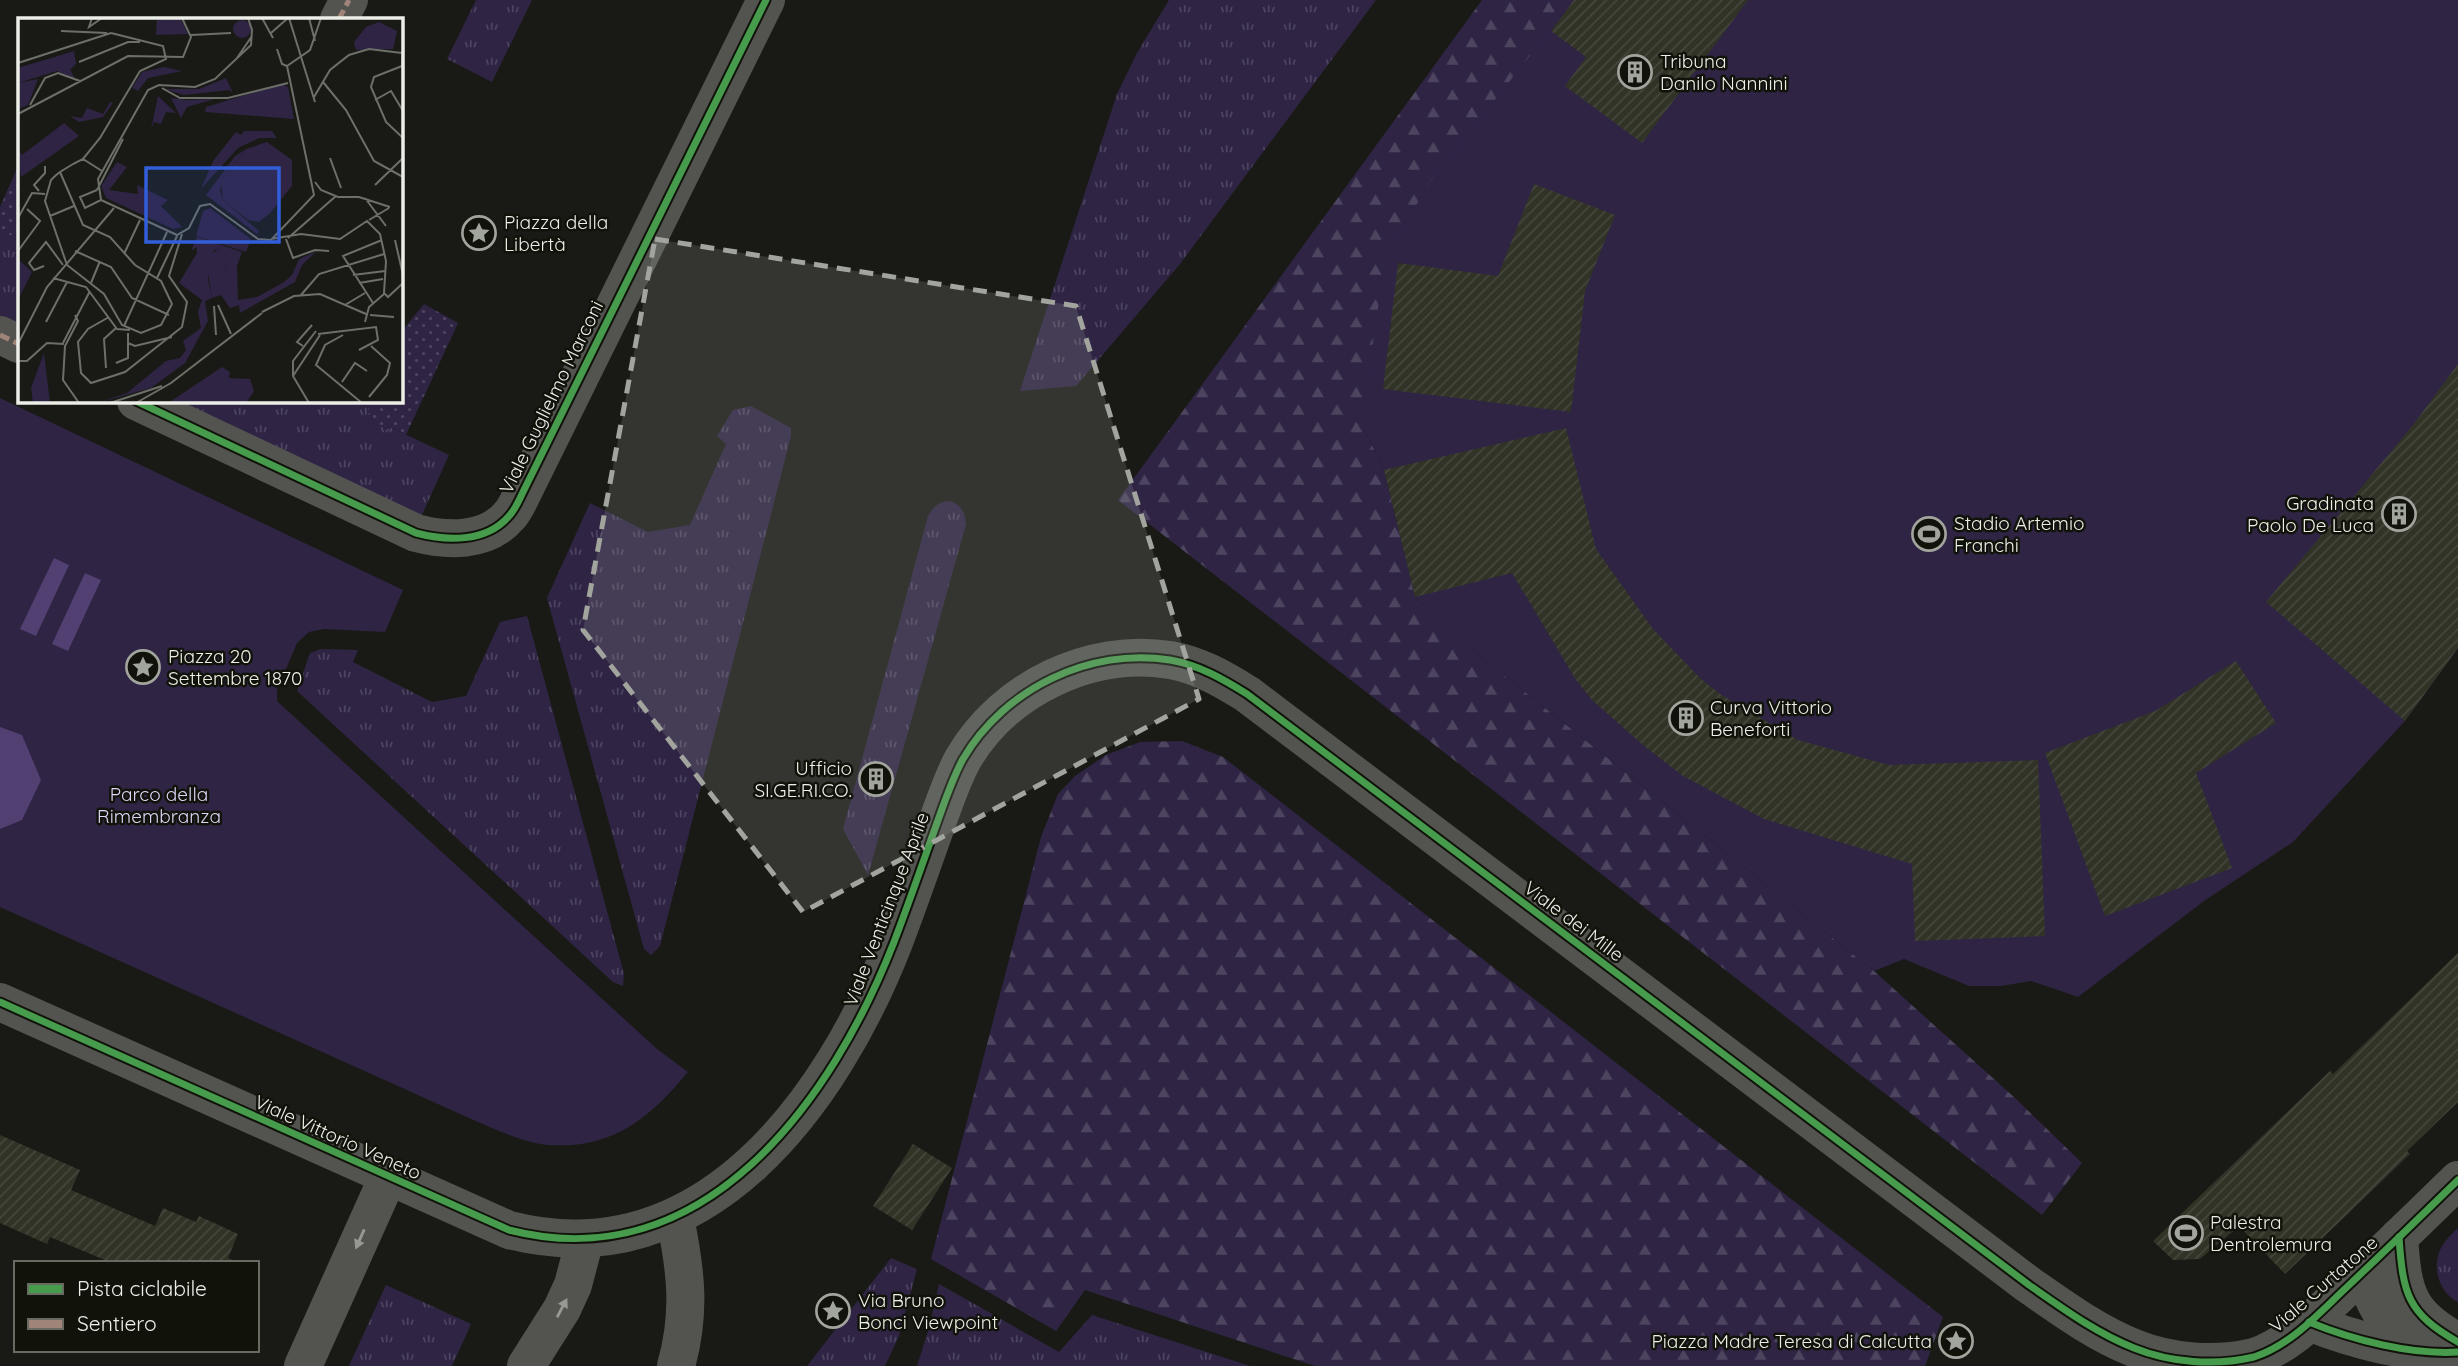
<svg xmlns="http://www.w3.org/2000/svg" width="2458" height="1366" font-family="Quicksand,sans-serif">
<defs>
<pattern id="grass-tufts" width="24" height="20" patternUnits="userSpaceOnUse" patternTransform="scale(1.75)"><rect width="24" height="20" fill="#2f2444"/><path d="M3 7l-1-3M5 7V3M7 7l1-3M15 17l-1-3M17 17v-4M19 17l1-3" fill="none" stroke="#4d445f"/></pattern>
<pattern id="forest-firs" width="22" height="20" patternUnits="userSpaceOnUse" patternTransform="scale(1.75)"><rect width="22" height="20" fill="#2f2444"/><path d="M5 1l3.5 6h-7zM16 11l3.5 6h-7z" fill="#4d445f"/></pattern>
<pattern id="garden-dots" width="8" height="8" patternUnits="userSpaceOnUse" patternTransform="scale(1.75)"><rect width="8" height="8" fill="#2f2444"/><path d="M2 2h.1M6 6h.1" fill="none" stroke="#4d445f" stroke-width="1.8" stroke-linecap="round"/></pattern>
<pattern id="building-hatch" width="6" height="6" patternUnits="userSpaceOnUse" patternTransform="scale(1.75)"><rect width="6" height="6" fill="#313327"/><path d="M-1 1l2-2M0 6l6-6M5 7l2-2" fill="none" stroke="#45473c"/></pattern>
</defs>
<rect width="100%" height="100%" fill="#191a15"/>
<g fill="url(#grass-tufts)" fill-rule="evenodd">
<path d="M476 0H532L492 82 447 59Z"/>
<path d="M1169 0H1376L1180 264 1076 386 1020 391 1117 94 1137 53Z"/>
<path d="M19 233V327L0 318V238Z"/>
<path d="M187 401H365L374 423 389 430 390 427 449 455 421 517 185 405Z"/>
<path d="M751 406 791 428V436L660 946 651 955 644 949 547 598 590 503 648 532 690 525 726 444 717 436 733 410Z"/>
<path d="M951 501C962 507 965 512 966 524L868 875 843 829 928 516C935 505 938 502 951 501ZM871 762 891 767 881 797 862 792Z"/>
<path d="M527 616 624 974 623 986 613 982 297 691 310 653 321 649 358 650 353 662 432 702 466 696 500 622Z"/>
<path d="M2458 1228V1302C2438 1292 2431 1265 2442 1246 2446 1239 2452 1234 2458 1228Z"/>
<path d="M891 1258 917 1269 899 1336 885 1366H807Z"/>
<path d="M939 1284 1059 1352 1092 1315 1250 1366H917L929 1328Z"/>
<path d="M386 1285 471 1324 452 1366H349Z"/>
</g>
<g fill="url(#forest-firs)">
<path d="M1482 0H1574L1551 31 1361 422 1384 470 1415 597 1464 643 1874 971 2015 1098 2082 1163 2042 1215 1118 500Z"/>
<path d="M1182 741 1223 757 1943 1317 1925 1366H1315L1085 1290 1056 1331 931 1259 1041 837 1058 794 1075 776 1106 755 1140 742Z"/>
</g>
<g fill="#2f2444">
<path d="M1574 0H2458V648L2405 721 2293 842 2204 901 2078 997 2031 981 2001 986H1969L1904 959 1874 971 1464 643 1415 597 1384 470 1361 422 1386 255 1432 179Z"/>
<path d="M0 398 403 590 385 632 324 629 309 632 297 643 277 690V701L657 1049 688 1072C656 1110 624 1141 572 1145 562 1145 550 1146 540 1144 515 1139 492 1128 469 1118L0 907Z"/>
</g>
<g fill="url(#garden-dots)">
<path d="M19 164V233L0 238V207Z"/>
<path d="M424 304 458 323 406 435 391 427 389 431 374 423 365 401H401V332Z"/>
</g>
<g fill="#514071">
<path d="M54 558 69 565 36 636 20 629Z"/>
<path d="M85 573 101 580 68 651 52 644Z"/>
<path d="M0 727 22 735 41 780 22 820 0 829Z"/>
</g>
<g fill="url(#building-hatch)">
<path d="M1574 0H1748L1642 143 1565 86 1586 57 1551 31Z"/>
<path d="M1534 184 1615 215 1585 291 1571 412 1383 389 1398 263 1498 276Z"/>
<path d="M2458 364V648L2405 721 2266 602 2413 425Z"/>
<path d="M1566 428 1596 549 1653 629 1701 679 1720 694 1798 740 1889 765 2038 760 2045 936 1915 941 1912 864 1764 819 1683 776 1644 746 1592 700 1576 680 1512 573 1415 597 1384 470Z"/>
<path d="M2236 661 2276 723 2196 773 2232 868 2105 916 2045 753 2155 711Z"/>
<path d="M2458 953V1102L2407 1151 2410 1154 2285 1274 2239 1226 2200 1259 2173 1260 2153 1241 2330 1071 2333 1074Z"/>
<path d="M0 1135 80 1170 71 1190 155 1226 163 1208 196 1222 199 1216 238 1234 228 1258 238 1263H112L50 1237 47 1244 0 1223Z"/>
<path d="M913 1144 952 1168 912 1230 873 1206Z"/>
</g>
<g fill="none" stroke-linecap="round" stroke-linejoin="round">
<g stroke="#535450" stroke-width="38">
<path d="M339 19 349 0"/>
<path d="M0 335 19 344"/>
<path d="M136 401 416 533C446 541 486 543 509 516 515 510 519 500 523 492L766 0"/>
<path d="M0 1002 509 1230C704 1280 832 1101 894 942 909 903 923 862 937 823 945 801 952 779 963 759 1004 689 1090 647 1170 660 1199 665 1223 679 1247 694L2029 1285C2062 1308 2096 1333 2134 1348 2171 1363 2215 1366 2254 1357 2291 1345 2319 1313 2347 1287 2384 1252 2421 1216 2458 1180"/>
<path d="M675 1218C686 1271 691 1313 676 1366"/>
<path d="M2399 1237C2403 1294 2407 1313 2458 1342"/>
<path d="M2363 1271C2378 1314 2384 1322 2421 1349"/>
<path d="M2309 1322C2353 1340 2411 1355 2458 1352"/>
<path d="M303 1366 388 1177"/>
<path d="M526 1366 562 1309 573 1285 585 1239"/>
</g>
<g stroke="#a18479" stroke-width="5" stroke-dasharray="10 5" stroke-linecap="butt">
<path d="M339 19 349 0"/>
<path d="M0 335 19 344"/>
</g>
<g stroke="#11130a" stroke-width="11">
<g id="cycleway">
<path d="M136 401 416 533C446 541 486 543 509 516 515 510 519 500 523 492L766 0"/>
<path d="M0 1002 509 1230C704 1280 832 1101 894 942 909 903 923 862 937 823 945 801 952 779 963 759 1004 689 1090 647 1170 660 1199 665 1223 679 1247 694L2029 1285C2062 1308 2096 1333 2134 1348 2171 1363 2215 1366 2254 1357 2291 1345 2319 1313 2347 1287 2384 1252 2421 1216 2458 1180"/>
<path d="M2399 1237C2403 1294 2407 1313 2458 1342"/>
<path d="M2309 1322C2353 1340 2411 1355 2458 1352"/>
</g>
</g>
<use href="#cycleway" stroke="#469c4c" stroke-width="7"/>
</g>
<defs><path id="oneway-solid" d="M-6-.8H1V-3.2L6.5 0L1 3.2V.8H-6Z" transform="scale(1.75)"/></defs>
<g fill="#989994">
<use href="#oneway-solid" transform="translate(360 1239) rotate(114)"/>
<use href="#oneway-solid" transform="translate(562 1308) rotate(-62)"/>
</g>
<path fill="#a2a49e" fill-opacity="0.2" stroke="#a2a49e" stroke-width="5" stroke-dasharray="14 9" stroke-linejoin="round" d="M655 239 1076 306 1199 699 803 912 583 630Z"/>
<defs>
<g id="building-ring" transform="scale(1.75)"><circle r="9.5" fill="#11130a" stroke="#a2a49e" stroke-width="1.5"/><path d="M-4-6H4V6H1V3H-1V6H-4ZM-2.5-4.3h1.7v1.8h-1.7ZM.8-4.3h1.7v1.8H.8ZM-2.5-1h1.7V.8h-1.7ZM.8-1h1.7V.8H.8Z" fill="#a2a49e"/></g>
<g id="sight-ring" transform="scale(1.75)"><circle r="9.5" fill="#11130a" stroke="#a2a49e" stroke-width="1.5"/><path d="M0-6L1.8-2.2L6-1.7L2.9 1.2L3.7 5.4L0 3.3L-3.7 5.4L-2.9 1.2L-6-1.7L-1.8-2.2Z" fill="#a2a49e"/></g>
<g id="stadium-ring" transform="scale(1.75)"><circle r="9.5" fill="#11130a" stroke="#a2a49e" stroke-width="1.5"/><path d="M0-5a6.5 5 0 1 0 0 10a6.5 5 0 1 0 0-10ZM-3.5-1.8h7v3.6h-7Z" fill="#a2a49e"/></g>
</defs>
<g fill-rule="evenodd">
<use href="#building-ring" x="1635" y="72"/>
<use href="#sight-ring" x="479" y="233"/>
<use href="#building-ring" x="2399" y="514"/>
<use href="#stadium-ring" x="1929" y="534"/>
<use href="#sight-ring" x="143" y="667"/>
<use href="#building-ring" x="1686" y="718"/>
<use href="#building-ring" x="876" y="779"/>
<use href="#stadium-ring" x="2186" y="1233"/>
<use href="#sight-ring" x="833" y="1311"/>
<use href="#sight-ring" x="1956" y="1341"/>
</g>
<g text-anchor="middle" stroke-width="5" stroke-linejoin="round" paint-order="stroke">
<g font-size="19" fill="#eceee7" stroke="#11130a" text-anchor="start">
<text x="1660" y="68">Tribuna<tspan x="1660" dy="22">Danilo Nannini</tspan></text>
<text x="504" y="229">Piazza della<tspan x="504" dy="22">Libertà</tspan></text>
<text x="2374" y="510" text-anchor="end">Gradinata<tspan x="2374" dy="22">Paolo De Luca</tspan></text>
<text x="1954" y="530">Stadio Artemio<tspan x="1954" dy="22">Franchi</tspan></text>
<text x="168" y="663">Piazza 20<tspan x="168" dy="22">Settembre 1870</tspan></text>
<text x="1710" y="714">Curva Vittorio<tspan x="1710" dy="22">Beneforti</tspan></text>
<text x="852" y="775" text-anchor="end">Ufficio<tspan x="852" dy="22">SI.GE.RI.CO.</tspan></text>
<text x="2210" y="1229">Palestra<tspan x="2210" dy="22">Dentrolemura</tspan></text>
<text x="858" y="1307">Via Bruno<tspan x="858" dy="22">Bonci Viewpoint</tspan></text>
<text x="1932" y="1348" text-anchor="end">Piazza Madre Teresa di Calcutta</text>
</g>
<g font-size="19" fill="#eceee7" stroke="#11130a">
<text transform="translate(551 397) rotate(-64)" y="7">Viale Guglielmo Marconi</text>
<text transform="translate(886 909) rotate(-69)" y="7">Viale Venticinque Aprile</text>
<text transform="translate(1574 921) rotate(37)" y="7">Viale dei Mille</text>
<text transform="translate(338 1137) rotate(24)" y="7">Viale Vittorio Veneto</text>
<text transform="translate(2323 1284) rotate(-41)" y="7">Viale Curtatone</text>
</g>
<g font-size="19" fill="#dfd5f8" stroke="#11130a">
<text x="159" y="801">Parco della<tspan x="159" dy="22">Rimembranza</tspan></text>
</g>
</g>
<g transform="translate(18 18)">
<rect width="385" height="385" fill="#191a15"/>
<path d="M140 78 158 95 148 94 143 106 136 104 133 111ZM46 105 61 118 20 147 17 138 0 141V132L4 137ZM226 113H254L259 120H241L220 130 183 171 195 143 218 114 223 117ZM179 219 224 234 219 248 220 282 239 279 266 264 274 257 281 241 299 233 284 247 277 264 222 295 221 287 212 290 203 277 208 250 201 231 196 232 190 261 194 280 187 283 190 303 167 345 133 370 79 385 109 375 148 343 162 340 168 332 165 323 183 310 180 294 184 282 161 265 179 235V229L173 233Z" fill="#2f2444"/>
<path d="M56 33 58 46 52 52 58 62 39 53 0 65V50ZM146 49 164 53 130 60 120 73 114 70 124 54ZM228 131 206 159 202 173 205 182 241 213 239 216 188 177 217 138ZM192 190 233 221 228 234 178 218 185 193ZM1 242 14 254 0 282V242ZM26 335 32 385H15L13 370ZM204 349 212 354 211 360 232 361 236 373 228 385H150Z" fill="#2f2444"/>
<path d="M215 11a9 9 0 1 1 18 0a9 9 0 1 1-18 0ZM208 60 215 75 211 72 166 77 147 71H181ZM20 61 10 87 0 91V65ZM263 66 270 69 276 101 187 94 188 89ZM153 80 168 82 197 81 169 89 163 100ZM92 84 95 85 85 99 61 104 52 98 64 100 69 90 85 96ZM249 124 274 142V168L252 195 241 204 230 202 205 182 203 163 228 131ZM99 144 109 149 91 172 120 176 119 167 150 182 143 188 164 209 155 211 88 180 83 168Z" fill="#2f2444"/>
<path d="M139 0H162L170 16 138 17ZM361 4 379 13 375 31 338 32 336 24 348 9ZM17 138 20 147 3 159 0 141ZM200 231 209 235 206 270 203 277 194 280 190 255 194 236Z" fill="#2f2444"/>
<path fill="none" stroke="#6d6f69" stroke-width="2" d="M74 0 71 9 84 0M230 0 234 12 233 27 197 61 177 69 141 67 130 72 80 161 83 182 159 217 171 210 182 188 192 186 240 221 253 222 296 177 269 48M244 0 255 20M271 0 297 84M291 0 297 23M43 13 89 15M253 15 270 0M173 17 213 15M259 31 264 46 269 48M385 35 384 48 356 59 353 69 368 104 385 120M219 40 234 18M61 44 110 24H122M0 45 93 15M269 48 292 32 303 0M305 64 328 92 356 143 385 159M144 70 162 80H210L270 65M296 79 312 52 331 37 351 31 384 35M357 82 373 73 385 93M12 87 27 60 40 55 62 63M0 96 110 38 165 39 173 19 164 0M312 140 323 170M65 141 84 153M42 154 65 207 92 219 117 247 143 263 154 286 143 307 123 315 104 307 86 276 49 247 27 183 33 162 37 158 42 154 55 146 65 141 82 120 122 53 148 41 145 28 93 15M297 164 303 172 320 179H341L372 189M357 167 385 140M79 172 105 121M79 172 62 179 67 190 83 182M21 173 16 167 27 155V148M347 180 368 208M32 198 56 188M0 200 14 175 27 176M351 202 371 190M270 220 318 178M253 221 283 216 322 221 349 203 362 216 368 243 366 275 370 279 385 265M268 221 275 240 297 232 311 233M377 222 385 257M0 233 22 203 9 191M57 233 93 249 114 280 151 297M106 236 122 202M26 248 16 252 11 245 28 224 45 247M335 257 367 253M35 260 68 269 99 311 112 312M139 260 159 218M73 265 82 243M341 265 365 261M283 277 301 256 366 236M355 285 325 238 364 222M200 287 213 316M327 287 347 275M196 288 198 317M244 294 276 278 302 276 348 296M57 297 60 303 47 328 45 362 61 385M352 297 376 299M91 299 70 311 60 324 63 355 73 365 107 354 164 309 169 284 151 258 164 216M28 304 49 264M347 304 351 289 366 276M106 308 149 214M110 315V325L117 328 154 319M300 316 358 309 360 322 341 332M325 317 307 327 298 347 344 385M45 325 72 273M0 326 29 269 96 190M285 328 279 324 294 307M0 343H9L29 325 46 326M98 345 110 340V325M88 350 86 321 98 310M275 358V343L298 313M324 364 337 345 349 353M351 379 369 357 372 345 353 328M92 385 144 368M118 385 153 365 244 295M291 385 275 358 302 317"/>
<path fill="#325eda" fill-opacity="0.15" stroke="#325eda" stroke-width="3.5" d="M128 150H261V224H128Z"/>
<rect width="385" height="385" fill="none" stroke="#eceee7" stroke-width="3.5"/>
</g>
<rect x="14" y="1261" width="245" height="91" fill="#11130a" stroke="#696b62" stroke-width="2"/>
<rect x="28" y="1284" width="35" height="10" fill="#469c4c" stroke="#696b62" stroke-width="2"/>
<text x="77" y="1296" font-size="21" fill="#eceee7">Pista ciclabile</text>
<rect x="28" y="1319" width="35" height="10" fill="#a18479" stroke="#696b62" stroke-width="2"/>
<text x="77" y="1331" font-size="21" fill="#eceee7">Sentiero</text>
</svg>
